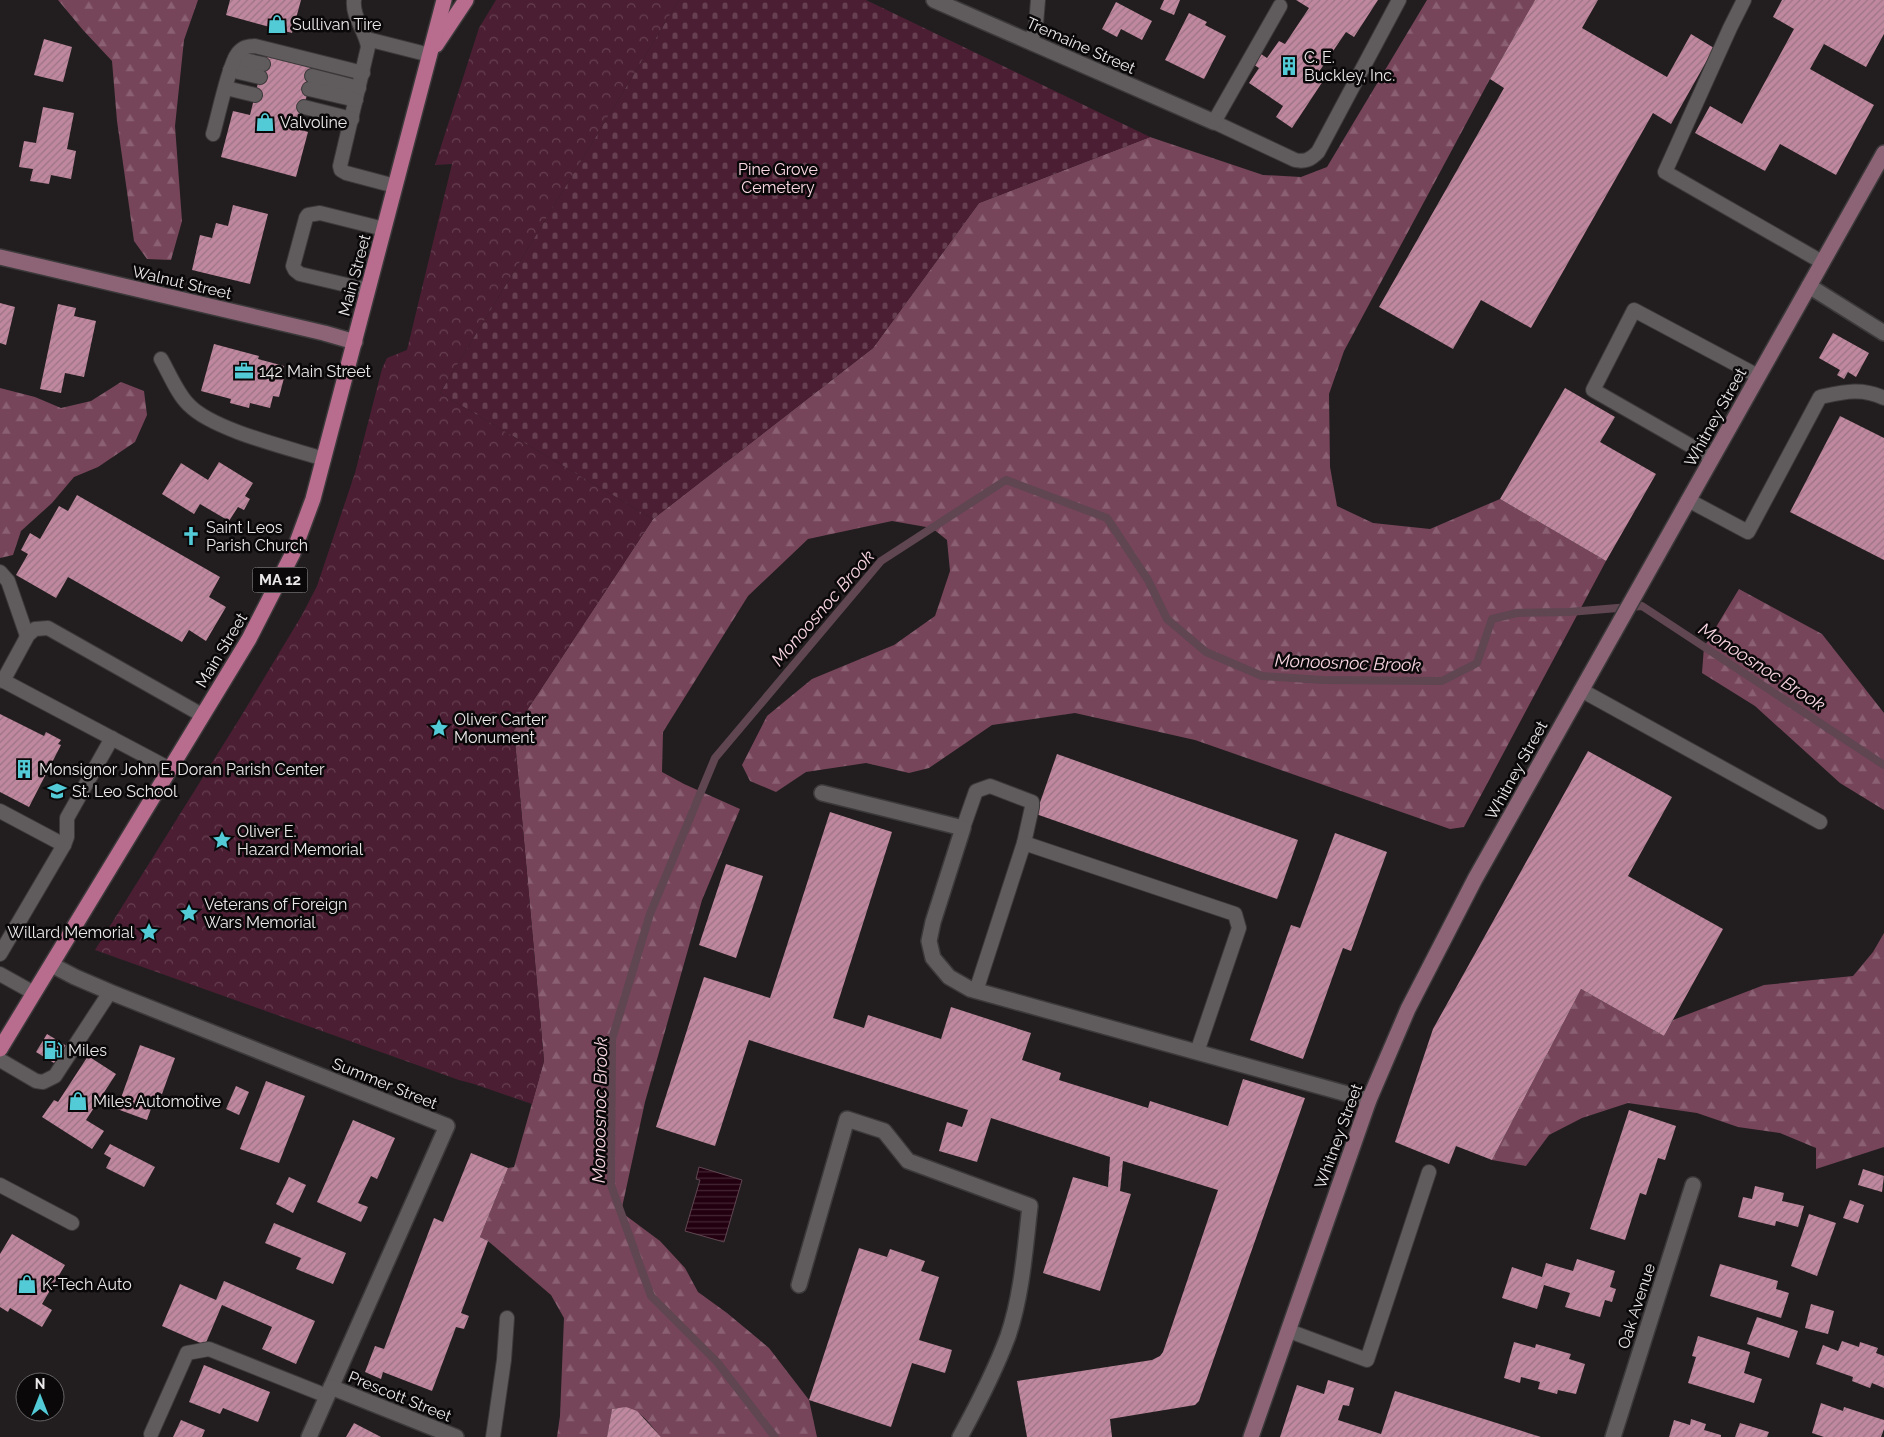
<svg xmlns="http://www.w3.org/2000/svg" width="1884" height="1437" font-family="Raleway,sans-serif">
<defs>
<pattern id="forest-firs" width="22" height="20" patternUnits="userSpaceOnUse" patternTransform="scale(1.25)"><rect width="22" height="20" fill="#77455a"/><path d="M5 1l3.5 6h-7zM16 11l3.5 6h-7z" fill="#8a6072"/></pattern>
<pattern id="cemetery-stones" width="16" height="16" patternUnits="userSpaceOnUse" patternTransform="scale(1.25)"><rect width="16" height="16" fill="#4c1e33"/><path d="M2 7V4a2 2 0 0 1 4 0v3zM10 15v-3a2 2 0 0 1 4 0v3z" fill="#663f51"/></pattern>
<pattern id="park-crowns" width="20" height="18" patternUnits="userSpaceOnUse" patternTransform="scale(1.25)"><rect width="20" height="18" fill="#4c1e33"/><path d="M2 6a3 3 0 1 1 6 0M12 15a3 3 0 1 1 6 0" fill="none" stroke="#663f51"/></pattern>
<pattern id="water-rules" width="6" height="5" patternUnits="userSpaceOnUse" patternTransform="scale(1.25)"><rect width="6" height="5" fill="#230010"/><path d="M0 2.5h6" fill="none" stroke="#432533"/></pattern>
<pattern id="building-hatch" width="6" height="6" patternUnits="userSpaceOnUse" patternTransform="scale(1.25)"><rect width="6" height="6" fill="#c0889e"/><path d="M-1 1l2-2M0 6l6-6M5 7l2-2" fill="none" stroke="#9b7484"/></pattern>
</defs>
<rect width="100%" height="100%" fill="#221e1f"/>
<g fill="url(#forest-firs)">
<path d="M58 0H198L184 40 175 126 182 221 171 260 147 259 134 241 117 121 112 61 83 30Z"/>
<path d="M1427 0H1535L1490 79 1344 351 1329 394 1330 467 1337 506 1373 523 1430 529 1500 499 1606 561 1464 827 1450 829 1195 740 1075 713 992 725 929 768 909 773 866 763 806 772 776 792 750 781 742 765 767 716 812 679 894 645 935 616 950 571 947 540 932 528 892 521 808 539 748 596 663 732 662 772 684 784 740 809 702 900 645 1102 621 1212 660 1241 685 1268 698 1292 727 1313 769 1348 809 1400 817 1437H661C644 1418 640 1406 612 1409L607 1437H557L560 1416 564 1318 551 1295 488 1241 480 1237 508 1168 514 1167 544 1061 514 730 653 519 873 348 979 203 1150 137 1263 175 1301 177 1327 167Z"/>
<path d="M121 382 144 391 147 415 135 442 98 467 74 477 52 503 21 531 13 555 0 558V388L35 397 61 408 91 401Z"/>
<path d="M1739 589 1822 634 1884 713V810L1840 783 1755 706 1702 673 1704 647Z"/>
<path d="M1884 933V1147L1816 1169V1148L1780 1133 1738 1127 1697 1113 1628 1103 1582 1118 1549 1135 1526 1166 1492 1160 1581 989 1664 1036 1673 1020 1764 985 1853 976 1873 952Z"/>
</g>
<path fill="url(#cemetery-stones)" d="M679 0H866L1150 137 979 203 873 348 653 519 440 393Z"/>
<path fill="url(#park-crowns)" d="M496 0H679L440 393 653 519 514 730 544 1061 532 1104 474 1084 459 1080 95 950 240 718 302 615 317 586 355 473 382 369 387 358 407 350 452 164 435 165 479 28Z"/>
<path fill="url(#water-rules)" stroke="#5f4651" d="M699 1167 742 1180 724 1242 685 1231 700 1180 696 1179Z"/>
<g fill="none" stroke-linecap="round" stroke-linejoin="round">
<path stroke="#5f4651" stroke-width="8" d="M775 1437 717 1362 651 1296 611 1185 612 1039 650 914 715 758 881 561 1006 480 1107 518 1148 580 1167 619 1206 652 1262 676 1323 680 1442 681 1477 663 1492 619 1517 613 1569 612 1642 606 1884 765"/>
</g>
<g fill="url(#building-hatch)">
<path d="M230 0H301L292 33 226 15Z"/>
<path d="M1164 0H1180L1174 15 1160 9Z"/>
<path d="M1296 0H1378L1354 37 1346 32 1316 76 1323 81 1292 128 1276 117 1283 106 1249 83 1259 68 1251 63 1258 52 1267 58 1279 41 1285 44 1309 8Z"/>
<path d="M1535 0H1598L1582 28 1667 77 1691 34 1714 48 1671 124 1653 113 1531 328 1481 300 1453 349 1379 307 1504 88 1490 79Z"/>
<path d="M1782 0H1884V34L1866 67 1824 44 1810 69 1874 105 1836 175 1780 144 1765 171 1695 133 1710 106 1742 124 1794 29 1773 17Z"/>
<path d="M1116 2 1152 21 1142 40 1121 29 1117 37 1102 29Z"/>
<path d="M1189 13 1207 22 1205 25 1226 36 1204 79 1165 60Z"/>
<path d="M44 39 72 47 63 82 34 75Z"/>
<path d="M265 55 314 68 298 129 308 132 296 177 221 157 233 111 250 115Z"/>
<path d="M43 107 74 113 67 149 76 151 71 179 51 175 49 184 30 181 33 169 19 167 24 141 36 143Z"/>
<path d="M233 205 268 214 250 284 192 270 200 235 212 238 216 223 228 226Z"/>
<path d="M0 303 15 307 6 345 0 343Z"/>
<path d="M58 304 76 308 74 316 96 321 84 377 65 373 61 393 40 389Z"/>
<path d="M1833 333 1869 353 1856 377 1848 372 1844 379 1837 375 1840 370 1819 358Z"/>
<path d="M214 344 259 356 258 359 284 366 281 377 284 378 279 397 273 396 270 408 250 403 249 408 230 403 231 399 201 391Z"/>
<path d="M1565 388 1615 417 1600 442 1656 474 1606 561 1500 499Z"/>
<path d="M1840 416 1884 438V560L1790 512Z"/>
<path d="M219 462 253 483 245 496 250 499 244 510 238 507 229 521 200 504 194 514 162 494 181 463 208 480Z"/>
<path d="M77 495 220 577 209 597 226 607 206 641 189 630 182 642 68 577 56 598 16 575 28 554 21 550 30 533 40 539 59 506 68 511Z"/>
<path d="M0 714 44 736 46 732 61 740 58 744 61 745 29 807 0 792Z"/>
<path d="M1588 751 1672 797 1628 876 1723 929 1664 1036 1581 989 1492 1160 1456 1146 1449 1164 1395 1142 1433 1029Z"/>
<path d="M1057 754 1298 840 1277 899 1036 814Z"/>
<path d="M830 812 892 832 833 1018 864 1028 868 1015 941 1039 951 1007 1031 1033 1022 1060 1061 1073 1059 1080 1148 1108 1150 1101 1228 1126 1243 1079 1305 1098 1199 1401 1195 1405 1110 1419 1112 1437H1027L1017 1381 1152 1360 1160 1356 1163 1352 1218 1190 1123 1161 1120 1191 1131 1194 1100 1291 1043 1273 1073 1177 1108 1187 1110 1157 991 1118 977 1162 939 1151 947 1122 962 1127 968 1110 749 1040 715 1146 656 1127 704 977 770 998Z"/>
<path d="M1335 833 1387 852 1351 951 1343 948 1303 1059 1250 1040 1291 925 1300 928Z"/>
<path d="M726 864 763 876 736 958 699 945Z"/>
<path d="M47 1034 70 1048 59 1066 36 1052Z"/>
<path d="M140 1045 175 1058 162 1094 157 1092 147 1120 117 1109Z"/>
<path d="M88 1056 116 1074 86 1120 104 1131 92 1149 42 1117 54 1100 58 1102Z"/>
<path d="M266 1081 305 1096 279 1163 240 1149Z"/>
<path d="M236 1086 249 1092 239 1115 226 1109Z"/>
<path d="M1629 1110 1676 1126 1665 1160 1658 1158 1646 1195 1640 1193 1625 1240 1590 1229Z"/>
<path d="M353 1120 395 1138 377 1179 371 1176 358 1203 368 1207 361 1222 317 1202Z"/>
<path d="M110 1144 155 1167 144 1187 106 1168 111 1158 104 1154Z"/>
<path d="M471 1153 508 1168 480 1237 488 1241 461 1313 469 1316 464 1329 456 1327 432 1391 383 1372 381 1379 365 1372 375 1346 384 1349 434 1218 443 1222Z"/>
<path d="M1863 1169 1884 1176 1882 1192 1858 1185Z"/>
<path d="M289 1177 306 1185 293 1213 276 1204Z"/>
<path d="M1755 1186 1784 1193 1782 1201 1804 1206 1798 1227 1776 1221 1775 1226 1738 1217 1743 1197 1752 1199Z"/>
<path d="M1850 1200 1864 1205 1858 1223 1843 1218Z"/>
<path d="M1809 1214 1836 1223 1817 1276 1791 1266Z"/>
<path d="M274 1223 346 1253 333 1284 296 1269 301 1258 265 1243Z"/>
<path d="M12 1234 65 1265 42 1304 52 1310 42 1327 10 1308 8 1312 0 1307V1254Z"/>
<path d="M859 1248 887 1257 890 1249 925 1261 921 1271 939 1277 919 1340 952 1350 945 1373 912 1363 891 1427 809 1400Z"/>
<path d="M1577 1259 1615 1271 1610 1287 1616 1289 1612 1302 1605 1300 1600 1317 1565 1307 1570 1293 1544 1285 1537 1309 1502 1298 1512 1267 1542 1277 1546 1263 1573 1271Z"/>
<path d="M1720 1264 1778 1281 1776 1289 1789 1293 1781 1318 1710 1296Z"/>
<path d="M224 1281 315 1321 296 1364 262 1349 272 1327 222 1305 205 1345 162 1326 180 1284 216 1300Z"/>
<path d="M1811 1304 1834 1311 1828 1334 1805 1328Z"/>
<path d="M1757 1317 1798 1331 1789 1358 1747 1344Z"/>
<path d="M1698 1336 1750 1352 1744 1373 1762 1379 1754 1403 1688 1383 1696 1357 1692 1356Z"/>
<path d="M1842 1341 1859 1347 1860 1342 1878 1348 1876 1353 1884 1356V1388L1872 1383 1870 1388 1852 1381 1853 1377 1816 1364 1823 1345 1838 1351Z"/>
<path d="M1514 1342 1535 1348 1536 1344 1571 1354 1569 1359 1585 1364 1576 1394 1558 1390 1557 1394 1538 1389 1540 1382 1521 1377 1520 1383 1504 1378Z"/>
<path d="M204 1365 270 1392 258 1422 223 1408 220 1414 189 1402Z"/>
<path d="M1328 1380 1354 1388 1349 1406 1343 1405 1338 1420 1381 1434 1395 1391 1541 1437H1280L1297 1385 1324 1394Z"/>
<path d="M1821 1403 1843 1411 1844 1407 1884 1420V1429L1881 1437H1824L1812 1433Z"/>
<path d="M626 1407 637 1411 661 1437H607L612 1409Z"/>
<path d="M1691 1419 1706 1424 1704 1430 1721 1435V1437H1669L1674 1420 1690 1425Z"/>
<path d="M181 1420 205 1430 202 1437H173Z"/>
<path d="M354 1423 381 1437H346Z"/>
<path d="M1740 1423 1769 1432 1767 1437H1735Z"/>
</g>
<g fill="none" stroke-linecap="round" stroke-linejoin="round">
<g stroke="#3c393a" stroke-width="16">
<g id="lane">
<path d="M354 0C352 17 366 31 368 47L340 166 341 170 346 173 395 186"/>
<path d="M1744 0 1730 28 1665 172 1822 262"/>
<path d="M1280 6 1214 122 1295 160C1305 162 1310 160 1318 152L1399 0"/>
<path d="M367 39 430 55"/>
<path d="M1031 42 1036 24 1038 0"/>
<path d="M235 58 263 64"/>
<path d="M230 70 260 77"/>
<path d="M312 76 359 88"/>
<path d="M226 88 255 95"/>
<path d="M309 89 356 100"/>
<path d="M304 107 352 119"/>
<path d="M213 134C218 117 229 64 238 53 243 47 248 46 255 46L363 73"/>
<path d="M368 290 300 274 295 270 293 266 306 218 308 215 320 213 384 229"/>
<path d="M161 359C169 373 178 395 189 405 213 430 289 448 324 459"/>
<path d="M1712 458 1593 390 1634 310 1758 376"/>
<path d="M1688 500 1748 532 1820 397C1843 392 1861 387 1884 398"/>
<path d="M0 572 8 581 27 636"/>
<path d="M0 679 170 769"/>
<path d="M3 681 28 635 35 629 48 628 202 715"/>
<path d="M1581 690 1820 822"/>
<path d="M0 811 64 845"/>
<path d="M963 828 976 791 990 786 1032 802V807L1024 843"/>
<path d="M0 954 64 845 67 837V818L112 738"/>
<path d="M0 974 34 993"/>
<path d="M976 991 1024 843 1235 914 1239 928 1197 1052"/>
<path d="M0 1060 36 1081 43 1082 55 1076 110 992"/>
<path d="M0 1185 72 1223"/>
<path d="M1289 1331 1367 1360 1429 1172"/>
<path d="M151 1434 187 1353 209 1349 327 1396"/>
<path d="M493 1437 504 1360 507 1318"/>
</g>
</g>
<g stroke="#3c393a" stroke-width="18">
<g id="street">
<path d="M934 0 1214 122"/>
<path d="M1809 286 1884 333"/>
<path d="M822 793 963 828 933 922 929 941 933 958 949 977 970 989 1369 1100"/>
<path d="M52 965 75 977 110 992 447 1126 309 1437"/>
<path d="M799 1285 847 1119 884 1131 908 1161 1030 1206C1025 1249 1022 1295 1008 1336 995 1371 978 1404 960 1437"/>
<path d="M331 1387 456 1437"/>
<path d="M1613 1437 1693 1185"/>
</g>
</g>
<g stroke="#3c393a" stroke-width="18">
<g id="secondary">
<path d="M0 257 324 333 355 342"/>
<path d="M1251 1437 1369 1100 1408 1009 1475 879 1884 153"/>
</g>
</g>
<g stroke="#3c393a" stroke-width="18">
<g id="primary">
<path d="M436 45 466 0"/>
<path d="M0 1049 249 639 293 553 313 499 444 0"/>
</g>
</g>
<use href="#lane" stroke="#605b5d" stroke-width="14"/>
<use href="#street" stroke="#605b5d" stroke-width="15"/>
<use href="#secondary" stroke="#8c6476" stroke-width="15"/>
<use href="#primary" stroke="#b86c8e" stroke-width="15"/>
</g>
<defs>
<g id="shop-bare" transform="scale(1.5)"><path d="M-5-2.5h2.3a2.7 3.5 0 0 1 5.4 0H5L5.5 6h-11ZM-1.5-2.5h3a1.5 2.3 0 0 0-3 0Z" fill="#52cbd7" stroke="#0a0809" stroke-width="2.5" paint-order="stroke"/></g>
<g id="building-bare" transform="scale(1.5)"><path d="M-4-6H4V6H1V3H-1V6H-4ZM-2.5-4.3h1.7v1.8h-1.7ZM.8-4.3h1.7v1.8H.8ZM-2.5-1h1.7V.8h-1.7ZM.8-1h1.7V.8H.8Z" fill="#52cbd7" stroke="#0a0809" stroke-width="2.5" paint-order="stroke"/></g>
<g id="office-bare" transform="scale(1.5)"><path d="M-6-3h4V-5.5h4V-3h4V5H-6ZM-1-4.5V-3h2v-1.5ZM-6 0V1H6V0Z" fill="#52cbd7" stroke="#0a0809" stroke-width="2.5" paint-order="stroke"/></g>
<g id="church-bare" transform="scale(1.5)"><path d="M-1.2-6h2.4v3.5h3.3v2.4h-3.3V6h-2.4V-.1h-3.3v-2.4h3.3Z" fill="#52cbd7" stroke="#0a0809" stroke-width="2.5" paint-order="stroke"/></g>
<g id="sight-bare" transform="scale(1.5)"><path d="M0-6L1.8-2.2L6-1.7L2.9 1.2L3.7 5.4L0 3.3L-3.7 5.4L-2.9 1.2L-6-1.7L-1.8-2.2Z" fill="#52cbd7" stroke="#0a0809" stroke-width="2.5" paint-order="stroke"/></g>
<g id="school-bare" transform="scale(1.5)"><path d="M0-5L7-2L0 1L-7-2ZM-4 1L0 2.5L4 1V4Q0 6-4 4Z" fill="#52cbd7" stroke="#0a0809" stroke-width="2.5" paint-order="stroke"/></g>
<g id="fuel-bare" transform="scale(1.5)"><path d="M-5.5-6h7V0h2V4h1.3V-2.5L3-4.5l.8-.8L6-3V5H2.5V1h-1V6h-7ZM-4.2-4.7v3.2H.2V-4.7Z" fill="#52cbd7" stroke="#0a0809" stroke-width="2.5" paint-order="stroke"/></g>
</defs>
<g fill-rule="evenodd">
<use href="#shop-bare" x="277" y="24"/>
<use href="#building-bare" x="1289" y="66"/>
<use href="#shop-bare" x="265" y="122"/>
<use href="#office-bare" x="244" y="371"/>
<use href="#church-bare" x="191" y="536"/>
<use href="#sight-bare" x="439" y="728"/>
<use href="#building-bare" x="24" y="769"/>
<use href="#school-bare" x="57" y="791"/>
<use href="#sight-bare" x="222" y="840"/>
<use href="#sight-bare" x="189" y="913"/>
<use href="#sight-bare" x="149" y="932"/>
<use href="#fuel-bare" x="53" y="1050"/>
<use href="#shop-bare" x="78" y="1101"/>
<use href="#shop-bare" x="27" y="1284"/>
</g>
<g text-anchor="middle" stroke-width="5" stroke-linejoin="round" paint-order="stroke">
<rect fill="#0a0809" stroke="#a8a5a6" stroke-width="1" x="252.5" y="567.5" width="55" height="25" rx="4"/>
<g font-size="15" font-weight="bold" fill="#ebe8e9">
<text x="280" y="585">MA 12</text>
</g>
<g font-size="16" fill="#ebe8e9" stroke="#0a0809" text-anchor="start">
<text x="292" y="30">Sullivan Tire</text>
<text x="1304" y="63">C. E.<tspan x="1304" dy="18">Buckley, Inc.</tspan></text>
<text x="280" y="128">Valvoline</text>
<text x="259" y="377">142 Main Street</text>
<text x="206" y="533">Saint Leos<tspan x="206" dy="18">Parish Church</tspan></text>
<text x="454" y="725">Oliver Carter<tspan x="454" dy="18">Monument</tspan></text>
<text x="39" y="775">Monsignor John E. Doran Parish Center</text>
<text x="72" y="797">St. Leo School</text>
<text x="237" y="837">Oliver E.<tspan x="237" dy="18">Hazard Memorial</tspan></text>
<text x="204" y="910">Veterans of Foreign<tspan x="204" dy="18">Wars Memorial</tspan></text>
<text x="134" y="938" text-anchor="end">Willard Memorial</text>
<text x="68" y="1056">Miles</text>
<text x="93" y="1107">Miles Automotive</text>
<text x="42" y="1290">K-Tech Auto</text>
</g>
<g font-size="16" fill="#ebe8e9" stroke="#0a0809">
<text transform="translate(1081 45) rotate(24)" y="6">Tremaine Street</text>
<text transform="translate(354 275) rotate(-75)" y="6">Main Street</text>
<text transform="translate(182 282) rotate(13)" y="6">Walnut Street</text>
<text transform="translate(1715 417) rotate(-61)" y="6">Whitney Street</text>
<text transform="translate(221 650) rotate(-59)" y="6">Main Street</text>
<text transform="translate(1516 770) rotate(-61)" y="6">Whitney Street</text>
<text transform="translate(385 1083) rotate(22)" y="6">Summer Street</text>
<text transform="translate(1338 1136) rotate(-70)" y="6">Whitney Street</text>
<text transform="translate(1636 1306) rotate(-72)" y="6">Oak Avenue</text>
<text transform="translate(400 1396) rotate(22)" y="6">Prescott Street</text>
</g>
<g font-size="16" fill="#fbd8e5" stroke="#0a0809">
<text x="778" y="175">Pine Grove<tspan x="778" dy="18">Cemetery</tspan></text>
</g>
<g font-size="18" font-style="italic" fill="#f7d4e1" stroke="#0a0809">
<text transform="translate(823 608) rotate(-49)" y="6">Monoosnoc Brook</text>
<text transform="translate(1348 663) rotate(2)" y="6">Monoosnoc Brook</text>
<text transform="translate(1762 667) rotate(33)" y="6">Monoosnoc Brook</text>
<text transform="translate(600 1110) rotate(-89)" y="6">Monoosnoc Brook</text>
</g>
</g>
<g transform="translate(40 1397)"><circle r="24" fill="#0a0809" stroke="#646263"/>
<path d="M0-4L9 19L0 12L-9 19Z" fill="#52cbd7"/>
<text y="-8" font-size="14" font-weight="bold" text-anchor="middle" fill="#ebe8e9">N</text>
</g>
</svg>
